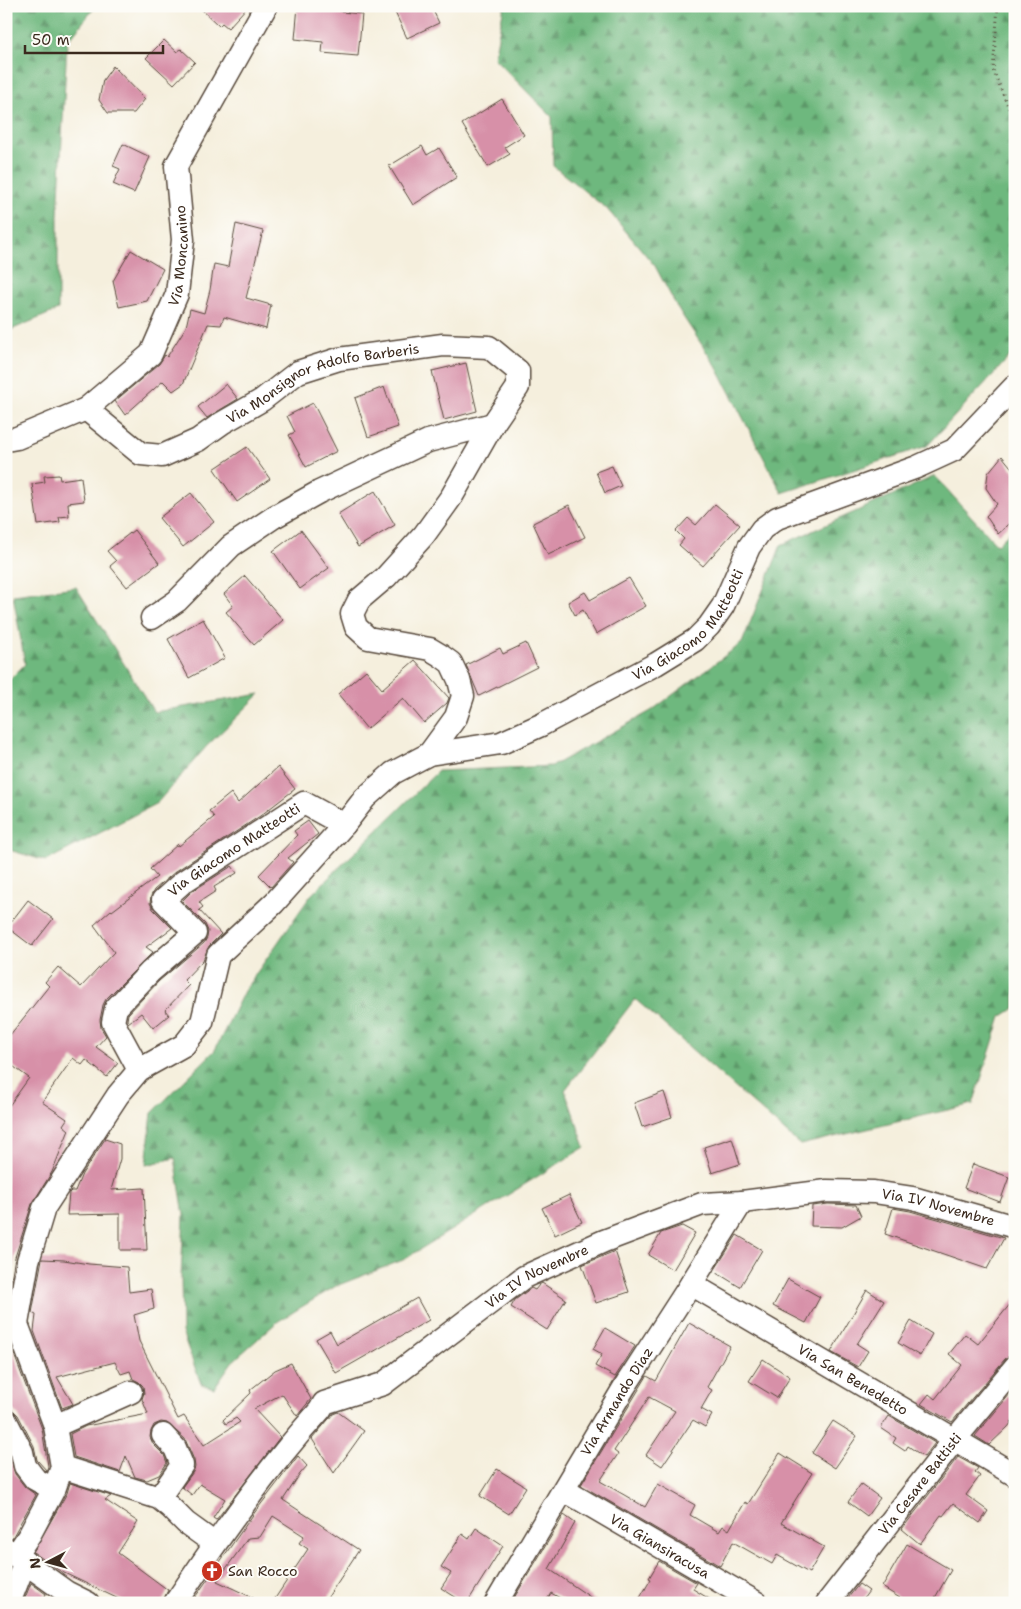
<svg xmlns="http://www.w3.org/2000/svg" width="1021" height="1609" font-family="'Shantell Sans',sans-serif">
<defs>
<pattern id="forest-firs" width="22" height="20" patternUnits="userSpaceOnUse" patternTransform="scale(1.25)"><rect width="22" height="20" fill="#6eb87e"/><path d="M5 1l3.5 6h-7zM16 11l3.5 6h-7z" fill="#5c9667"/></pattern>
</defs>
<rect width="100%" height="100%" fill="#fdfcf7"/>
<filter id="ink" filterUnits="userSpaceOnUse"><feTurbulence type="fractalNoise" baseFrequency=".02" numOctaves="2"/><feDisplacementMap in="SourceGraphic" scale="10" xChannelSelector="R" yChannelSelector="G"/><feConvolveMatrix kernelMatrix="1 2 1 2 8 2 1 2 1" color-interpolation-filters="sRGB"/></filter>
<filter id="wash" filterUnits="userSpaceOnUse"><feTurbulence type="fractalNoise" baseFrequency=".0096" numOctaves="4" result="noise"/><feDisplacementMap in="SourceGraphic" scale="20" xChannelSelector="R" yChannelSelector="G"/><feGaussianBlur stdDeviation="1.12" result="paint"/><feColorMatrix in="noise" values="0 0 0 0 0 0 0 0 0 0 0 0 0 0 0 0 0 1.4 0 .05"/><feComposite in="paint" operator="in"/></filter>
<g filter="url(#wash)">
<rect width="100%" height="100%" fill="#f5efdd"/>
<g fill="url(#forest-firs)" stroke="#54714e">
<path d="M6 6H96L67 42 58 216V310L6 332Z"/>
<path d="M504 6H1015V351L927 446 782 493 716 366 678 309 655 266 607 209 553 166 552 117 494 58Z"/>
<path d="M935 476 997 545 1015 527V1008L1001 1017 973 1104 800 1145 635 999 565 1090 585 1147 403 1260 336 1286 277 1322 232 1362 214 1388 201 1384 182 1332 181 1276 184 1215 175 1158 146 1165 152 1113 215 1050 244 991 311 895 438 771 552 766 651 711 742 643 781 545Z"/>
<path d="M76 587 154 712 260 694 206 747 157 803 46 861 6 849V683L25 664 13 595Z"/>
</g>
<g id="blocks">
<g fill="#d790a8">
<path d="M198 6H248L228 28 222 23 219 26Z"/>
<path d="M298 6H341V12L362 14 358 56 322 53 323 42 295 39Z"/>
<path d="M392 6H431L439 23 407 38Z"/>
<path d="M164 40 177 52 181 49 195 62 174 84 146 58Z"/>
<path d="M113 66 145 99 134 113H108L99 100 103 80Z"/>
<path d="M502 99 524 135 505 147 510 154 488 167 462 124Z"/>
<path d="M123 144 150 157 134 193 113 184 120 169 113 166Z"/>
<path d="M422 146 427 155 439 148 457 177 413 205 389 166Z"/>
<path d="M236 224 263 231 246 298 271 305 266 329 224 317 221 325 208 324 183 384 173 391 163 381 125 415 115 401 159 364 165 355 167 357 186 327 190 309 204 313 210 290 214 264 228 267Z"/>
<path d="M131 250 163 269 147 301 119 307 113 281Z"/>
<path d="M466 363 477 411 444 420 432 371Z"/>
<path d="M226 384 238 399 207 418 198 407Z"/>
<path d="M384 387 398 427 368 437 355 398Z"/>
<path d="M313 403 337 451 306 467 289 435 295 432 287 416Z"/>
<path d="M247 447 270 479 237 502 214 469Z"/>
<path d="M1002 456 1015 472V519L998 534 986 516 997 504 986 488 988 473Z"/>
<path d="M612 466 621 486 605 493 596 472Z"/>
<path d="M59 475 60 480 81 477 84 501 68 503 69 516 59 517 60 522 38 525 32 484 45 482 44 476Z"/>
<path d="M375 491 395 525 358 547 338 514Z"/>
<path d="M191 493 214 522 183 547 159 518Z"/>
<path d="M715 504 740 525 703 566 679 545 684 539 676 531 688 518 696 525Z"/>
<path d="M569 505 585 537 548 555 533 523Z"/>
<path d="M134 530 159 563 127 587 110 566 116 561 107 551Z"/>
<path d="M301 530 329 568 300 589 273 551Z"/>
<path d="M245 576 283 620 254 645 226 612 233 606 224 594Z"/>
<path d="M629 578 646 606 596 634 583 610 575 615 568 602 585 592 590 600Z"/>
<path d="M203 619 225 658 189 678 168 639Z"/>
<path d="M526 643 537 667 479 696 466 665 500 648 503 654Z"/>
<path d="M415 660 449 698 447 703 424 723 403 698 367 729 338 694 366 670 382 689Z"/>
<path d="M278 767 295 789 260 816 176 871 154 890 151 896 150 903 153 909 172 928 146 947 153 952 106 999 103 1005 100 1020 101 1028 106 1036 96 1047 118 1063 107 1077 86 1060 82 1065 73 1058 42 1102 67 1119 63 1125 69 1130 52 1172 32 1204 15 1257 7 1303 6 1302V1110L29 1078 6 1061V1040L49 986 45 982 58 967 81 987 114 952 94 925 111 910 112 911 157 877 150 869 178 844 179 846 214 817 209 811 231 793 238 803Z"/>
<path d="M308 821 318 834 288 858 293 862 271 887 259 875 297 835 294 831Z"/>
<path d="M232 866 237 873 214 887 216 891 199 902 203 907 199 910 221 934 209 946 203 960 184 980 189 985 165 1010 169 1015 153 1028 141 1013 128 1023 127 1020 128 1014 159 981 204 943 207 938 208 931 205 924 182 901 191 892Z"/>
<path d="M28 900 53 919 32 946 7 927Z"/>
<path d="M664 1092 672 1117 642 1127 634 1103Z"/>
<path d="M732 1138 740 1164 712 1173 704 1147Z"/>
<path d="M105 1139 120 1144V1159L111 1190 144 1188 147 1250H120V1214L67 1215 69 1193 71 1191H75L82 1174Z"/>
<path d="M973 1164 1009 1177 1000 1202 964 1188Z"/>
<path d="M569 1195 582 1222 555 1235 542 1208Z"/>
<path d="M828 1204 856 1205 861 1216 842 1227 811 1226 812 1206Z"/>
<path d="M893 1208 910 1211 1004 1238 987 1269 885 1234Z"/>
<path d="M682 1226 695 1233 673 1270 648 1255 661 1233Z"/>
<path d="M737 1235 762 1250 740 1287 714 1271Z"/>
<path d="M615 1251 629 1292 596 1303 582 1265Z"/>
<path d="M42 1259 64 1260 89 1264 127 1267 129 1292 151 1289 154 1309 134 1315 139 1341 178 1419 184 1416 204 1445 240 1422 236 1418 226 1424 223 1420 251 1393 250 1390 275 1370 291 1363 311 1399 297 1416 282 1394 254 1409 280 1437 216 1520 213 1518 225 1499 200 1484 192 1495 182 1487 193 1472 195 1467 194 1460 185 1439 167 1423 161 1422 154 1425 151 1431 150 1437 153 1444 164 1455 167 1463 159 1475 147 1480 135 1477 126 1456 120 1472 74 1457 70 1434 86 1426 148 1414 142 1399 144 1393 143 1386 139 1382 133 1379 130 1371 121 1374 115 1362 57 1377 73 1404 62 1408 34 1331 36 1315 32 1313Z"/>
<path d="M788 1279 820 1297 806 1323 773 1306Z"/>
<path d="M542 1283 566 1299 547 1330 511 1307 515 1300 531 1288 535 1290 539 1285Z"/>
<path d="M867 1290 884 1301 857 1344 868 1351 858 1367 831 1352Z"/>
<path d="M417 1298 429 1320 336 1373 316 1339 330 1331 337 1344Z"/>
<path d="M1015 1298V1354L1010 1355 1005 1359 952 1422 921 1404 929 1394 935 1399 962 1365 949 1354 965 1334 978 1344Z"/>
<path d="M911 1321 932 1334 920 1356 898 1343Z"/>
<path d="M689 1323 730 1346 707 1387 712 1390 701 1409 712 1415 705 1427 693 1420 662 1466 646 1455 675 1411 649 1397 614 1451 618 1454 600 1481 645 1507 658 1484 695 1505 690 1515 719 1532 723 1526 729 1530 745 1502 748 1504 780 1453 812 1473 781 1523 824 1547 809 1573 777 1555 772 1564 733 1542 720 1566 581 1485 647 1376 656 1381Z"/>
<path d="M605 1328 635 1346 615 1377 595 1366 602 1354 593 1349Z"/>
<path d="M6 1333 42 1429 48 1466 47 1471 37 1460 34 1446 18 1415 13 1410 6 1408Z"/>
<path d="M763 1359 790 1377 777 1398 749 1381Z"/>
<path d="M1015 1388V1418L1008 1427 989 1445 975 1436Z"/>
<path d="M338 1412 364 1431 334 1473 312 1439 333 1414Z"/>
<path d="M889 1416 935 1443 924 1457 908 1446 905 1451 893 1443 896 1438 881 1428Z"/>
<path d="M833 1421 857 1436 835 1468 812 1453Z"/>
<path d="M6 1453 10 1456 15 1474 25 1487 36 1495 12 1538 6 1536Z"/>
<path d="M298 1456 307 1466 300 1474 283 1500 359 1550 324 1603H272L308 1549 299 1543 304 1536 273 1516 260 1537 248 1538 217 1581 264 1603H191L255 1512Z"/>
<path d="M958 1457 978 1468 975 1472 980 1476 966 1495 988 1511 980 1523 953 1503 943 1516 941 1515 920 1544 902 1529Z"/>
<path d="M497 1469 526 1487 509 1514 480 1496Z"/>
<path d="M70 1483 111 1496 105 1500 138 1522 118 1553 168 1590 162 1603H127L60 1571 33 1552 67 1493Z"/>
<path d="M861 1484 880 1498 867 1516 848 1502Z"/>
<path d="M564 1515 575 1523 549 1569 599 1603H569L551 1593 545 1603H511Z"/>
<path d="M476 1528 503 1546 467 1603H465L441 1588 451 1573 441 1567 462 1534 469 1539Z"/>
<path d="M907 1544 951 1570 932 1603H908L882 1587Z"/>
<path d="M659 1561 697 1583 693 1589 716 1603H637L651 1579 649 1578Z"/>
<path d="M31 1583 46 1594 42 1603H23Z"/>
<path d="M859 1584 869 1591 860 1603H844Z"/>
</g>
</g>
</g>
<g filter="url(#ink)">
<use href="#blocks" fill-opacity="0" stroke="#57483b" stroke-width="1"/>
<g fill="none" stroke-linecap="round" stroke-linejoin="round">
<g stroke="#57483b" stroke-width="25">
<g id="minor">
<path id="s1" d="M86 409 141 454 162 456 198 440 222 423 262 400 298 372 339 359 443 345 489 347 518 371V387L493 424"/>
<path id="s2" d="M6 440 17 438 86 409 151 354 177 294 183 240 176 166 266 6"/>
<path d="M152 618 177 601 231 546 274 517 319 492 428 441 493 424 452 496 424 535 386 577 359 600 352 614 356 627 368 638 430 649 440 655 451 663 459 680 463 696 456 717 429 754"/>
<path id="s3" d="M139 1070 113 1022 116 1008 150 972 195 933 163 900 183 882 304 803 344 825"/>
<path id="s4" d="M691 1284 1015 1475"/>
<path d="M6 1421 22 1452 25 1466 35 1479 44 1484"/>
<path d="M55 1426 131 1392"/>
<path d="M62 1467 159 1498 170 1507 186 1523 215 1544"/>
<path id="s5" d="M564 1490 757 1603"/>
<path d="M159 1498 182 1465 175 1448 163 1435"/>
<path d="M6 1549 66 1592 88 1603"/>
<path id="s6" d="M16 1555 30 1534 55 1487 62 1467 55 1426 17 1324 28 1261 44 1208 118 1095 139 1070 184 1045 202 1022 218 955 274 903 344 825 365 798 393 773 429 754 501 743 541 725 656 664 695 640 709 626 723 606 749 547 762 529 777 518 917 467 954 450 1015 386"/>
<path d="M9 1603 25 1562"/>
<path id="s7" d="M175 1603C220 1536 266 1470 320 1410L324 1403 383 1384 524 1277 604 1241 702 1204 742 1202 827 1191 874 1192 913 1198 1015 1227"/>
<path id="s8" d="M496 1603 625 1386 691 1284 742 1202"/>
<path id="s9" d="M827 1603 955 1439 1015 1367"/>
</g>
</g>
<path stroke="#57483b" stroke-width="3" stroke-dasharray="1 4" stroke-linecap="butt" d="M998 6 993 70 1015 123"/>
<use href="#minor" stroke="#fff" stroke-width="22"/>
</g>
</g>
<defs>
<g id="church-disc" transform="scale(1.125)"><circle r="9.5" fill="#c8321e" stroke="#fdfcf7"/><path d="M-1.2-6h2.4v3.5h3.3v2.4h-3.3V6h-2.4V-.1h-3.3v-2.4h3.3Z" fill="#fff"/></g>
</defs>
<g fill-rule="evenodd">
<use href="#church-disc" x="212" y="1571"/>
</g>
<g text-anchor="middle" stroke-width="4" stroke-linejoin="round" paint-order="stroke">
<g font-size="14" fill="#3b2a1e" stroke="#fdfcf7">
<text dy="5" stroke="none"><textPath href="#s2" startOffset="275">Via Moncanino</textPath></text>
<text dy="5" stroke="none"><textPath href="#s1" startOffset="272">Via Monsignor Adolfo Barberis</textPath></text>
<text dy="5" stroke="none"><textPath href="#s6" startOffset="1279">Via Giacomo Matteotti</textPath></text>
<text dy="5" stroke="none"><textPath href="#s3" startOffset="311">Via Giacomo Matteotti</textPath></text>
<text dy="5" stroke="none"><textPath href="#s7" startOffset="920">Via IV Novembre</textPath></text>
<text dy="5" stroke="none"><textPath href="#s7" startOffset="500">Via IV Novembre</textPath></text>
<text dy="5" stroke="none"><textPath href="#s4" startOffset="188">Via San Benedetto</textPath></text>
<text dy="5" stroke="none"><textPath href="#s8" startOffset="235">Via Armando Diaz</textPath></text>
<text dy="5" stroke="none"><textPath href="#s9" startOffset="151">Via Cesare Battisti</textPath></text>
<text dy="5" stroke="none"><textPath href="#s5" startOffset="111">Via Giansiracusa</textPath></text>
</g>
<g font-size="14" fill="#3b2a1e" stroke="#fdfcf7" text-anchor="start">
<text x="228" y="1576">San Rocco</text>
</g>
</g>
<rect width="1021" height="1609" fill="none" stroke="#fdfcf7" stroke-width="25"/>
<g transform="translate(48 1562) rotate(264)" stroke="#fdfcf7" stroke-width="4" paint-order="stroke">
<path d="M0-4L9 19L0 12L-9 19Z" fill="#3b2a1e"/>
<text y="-8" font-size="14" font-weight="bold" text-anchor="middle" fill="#3b2a1e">N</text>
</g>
<path d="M25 45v8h138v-8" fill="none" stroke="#3b2a1e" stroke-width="2.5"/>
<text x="32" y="45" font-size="15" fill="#3b2a1e" stroke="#fdfcf7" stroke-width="4" paint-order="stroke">50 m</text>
</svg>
